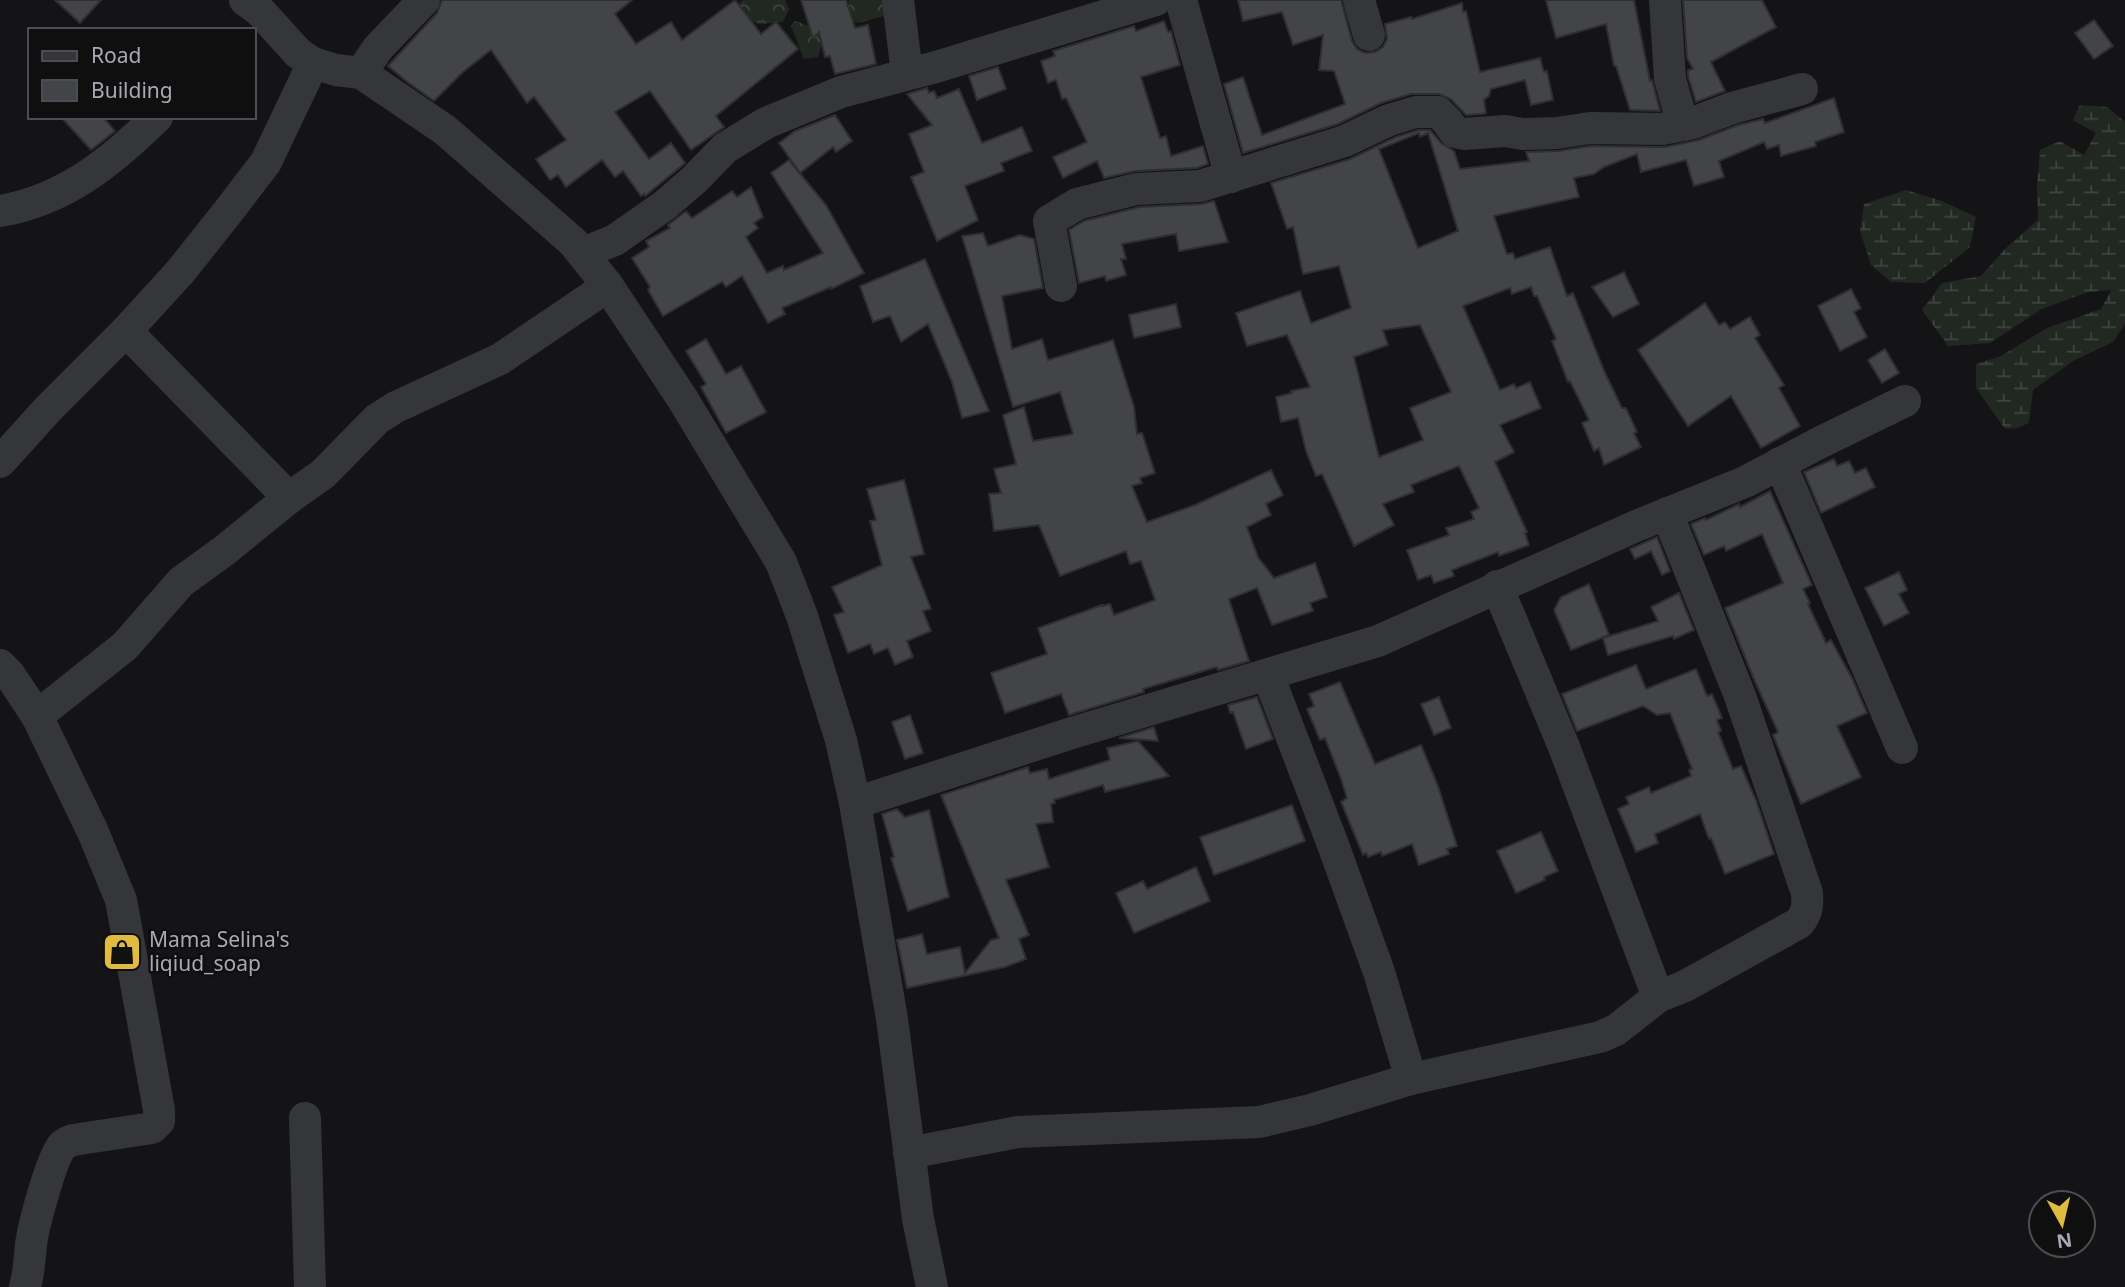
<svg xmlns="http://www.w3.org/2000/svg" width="2125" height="1287" font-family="'Noto Sans',sans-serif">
<defs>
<pattern id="forest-crowns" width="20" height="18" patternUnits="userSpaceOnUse" patternTransform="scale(1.75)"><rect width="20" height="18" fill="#212822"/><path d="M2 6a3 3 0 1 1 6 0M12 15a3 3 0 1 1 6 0" fill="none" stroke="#3e4440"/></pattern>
<pattern id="wetland-marsh" width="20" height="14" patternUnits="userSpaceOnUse" patternTransform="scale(1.75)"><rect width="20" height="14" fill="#212822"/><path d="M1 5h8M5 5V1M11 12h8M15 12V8" fill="none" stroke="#3e4440"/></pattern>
</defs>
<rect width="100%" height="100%" fill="#141416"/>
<g fill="url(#forest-crowns)">
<path d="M743 0H785L789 9 783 22 760 24 737 16 735 8Z"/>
<path d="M849 0H889L891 14 858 23 850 20 824 37 818 57 804 59 791 26 795 21 809 26 848 8Z"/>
</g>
<g fill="url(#wetland-marsh)">
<path d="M2080 105 2107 107 2125 122V324L2113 342 2073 361 2033 390 2029 423 2017 428 2005 429 1976 388V364L2001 356 2047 328 2101 309 2111 290 2088 292 2042 309 1990 343 1948 346 1922 310 1942 283 1981 276 2005 249 2038 220 2037 187 2040 150 2060 141 2084 155 2096 133 2073 120Z"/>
<path d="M1906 190 1942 201 1976 217 1970 247 1925 283 1891 282 1871 265 1860 231 1864 204Z"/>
</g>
<g fill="#434448" stroke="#2f2e31" stroke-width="2" fill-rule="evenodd">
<path d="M55 0H101L80 23Z"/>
<path d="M442 0H632L615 14 636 44 671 22 682 40 735 0 761 34 776 22 798 49 716 116 724 127 691 150 650 91 615 112 649 159 671 143 685 163 645 196 644 194 641 196 623 171 615 177 602 160 566 187 558 175 550 180 536 159 566 140 534 97 527 103 491 50 463 72 434 101 406 81 388 66 437 13Z"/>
<path d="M801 0H846L855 28 868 25 876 64 835 74 830 56 825 57 819 32 813 38Z"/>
<path d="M1238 0H1341L1352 41 1357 49 1365 53 1375 52 1383 47 1387 39 1385 24 1411 17 1412 19 1462 3 1463 12 1466 11 1480 72 1540 58 1544 72 1547 71 1553 100 1531 105 1525 80 1491 89 1489 96 1484 100 1486 113 1482 114 1466 115 1451 99 1439 94H1411L1381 103 1338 124 1243 153 1224 84 1243 77 1262 135 1345 104 1334 71 1319 70 1323 35 1293 45 1282 12 1243 21Z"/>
<path d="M1546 0H1634L1650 81 1652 80 1660 111 1630 110 1616 66H1614L1606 24 1556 38Z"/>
<path d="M1683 0H1762L1776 27 1711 62 1725 91 1696 102 1688 76V70L1693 69 1687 58Z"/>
<path d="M2094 20 2113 46 2094 59 2075 33Z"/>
<path d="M1164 21 1168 32 1171 31 1180 65 1141 77 1160 138 1166 136 1171 156 1203 146 1208 164 1197 168 1135 171 1104 178 1097 161 1063 178 1053 157 1087 142 1066 98 1062 99 1056 80 1048 83 1041 61 1055 56 1053 51 1134 26 1136 31Z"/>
<path d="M998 67 1006 89 977 100 969 76Z"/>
<path d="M927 88 929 93 934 91 937 98 959 89 982 143 1022 127 1032 151 1001 163 1004 171 965 186 978 220 937 241 911 177 924 172 909 134 932 125 907 94Z"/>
<path d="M1834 98 1844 132 1815 142 1816 146 1781 156 1779 145 1767 149 1764 142 1719 161 1724 177 1694 186 1686 160 1641 172 1637 154 1604 167 1594 174 1574 178 1579 197 1494 216 1507 254 1513 253 1515 259 1550 247 1567 296 1573 293 1605 373 1622 408H1626L1637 432 1634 433 1641 447 1604 465 1599 448 1594 451 1582 423 1589 420 1570 381 1568 382 1552 341 1556 339 1537 296H1534L1531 287 1512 294 1510 288 1463 306 1500 390 1514 384 1516 388 1530 382 1541 408 1500 425 1514 452 1495 462 1527 532 1525 533 1529 545 1499 556 1498 552 1452 570 1454 576 1434 583 1431 575 1418 580 1407 550 1449 535 1446 528 1474 519 1471 512 1479 508 1459 466 1411 485 1414 492 1383 504 1394 525 1354 546 1322 474 1316 476 1306 451 1298 418 1281 422 1276 397 1292 393 1291 391 1310 387 1287 335 1247 346 1236 313 1300 291 1311 323 1351 308 1339 266 1303 274 1293 227 1287 229 1271 183 1350 159 1396 137 1419 130H1430L1441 143 1454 151 1460 169 1529 161 1526 152 1558 151 1591 146 1665 147 1699 140 1738 125 1763 119 1765 123ZM1419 133 1420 137 1428 133 1458 231 1418 248 1379 149ZM1420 325 1451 392 1410 408 1423 440 1379 457 1354 357 1388 345 1383 330Z"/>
<path d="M835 115 852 141 836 152 833 147 800 173 779 143 795 131Z"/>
<path d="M61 117H103L115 131 91 150Z"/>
<path d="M789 160 826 205 864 273 831 289V287L782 308 785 314 768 323 742 276 726 287 722 282 663 316 648 290 650 287 632 258 649 247 646 241 670 228 668 225 686 211 692 218 732 191 737 197 751 187 763 217 754 223 758 228 746 237 767 273 783 266 784 270 823 253 771 173Z"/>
<path d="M1214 201 1228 242 1179 251 1176 234 1122 244 1126 259H1121L1126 275 1106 281 1105 276 1079 283 1069 230 1084 221 1139 207 1201 204Z"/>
<path d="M983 233 988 246 1020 235 1034 239 1043 288 1002 296 1012 349 1042 339 1048 360 1113 340 1134 407 1137 434 1142 433 1155 473 1140 478 1142 483 1132 486 1147 522 1195 505 1271 470 1283 495 1266 504 1271 515 1247 527 1258 557 1274 578 1315 563 1327 597 1310 603 1313 611 1272 625 1257 588 1229 599 1249 661 1218 670 1217 667 1143 689 1144 692 1069 715 1061 694 1005 713 991 673 1047 654 1038 628 1102 605V606L1110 604 1114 615 1155 600 1141 561 1130 564 1126 551 1060 576 1039 525 994 531 989 494 1001 493 994 469 1016 464 1003 415 1024 407 1033 441 1073 434 1060 392 1013 407 962 236Z"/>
<path d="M925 259 989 411 962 418 952 382 928 324 901 342 890 316 873 322 860 286Z"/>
<path d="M1624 272 1639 304 1613 317 1592 287Z"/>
<path d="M1851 289 1861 308 1854 312 1867 337 1840 351 1818 306Z"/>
<path d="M1705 303 1719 325 1725 322 1730 329 1750 317 1760 335 1755 338 1784 385 1779 388 1800 426 1761 448 1731 396 1688 426 1638 350Z"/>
<path d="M1176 304 1181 327 1134 338 1129 315Z"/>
<path d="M706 339 726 374 741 366 766 412 726 433 701 387 706 384 686 351Z"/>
<path d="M1885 349 1899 373 1882 383 1868 360Z"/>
<path d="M1834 459 1837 466 1849 461 1855 473 1866 468 1875 487 1821 513 1804 472Z"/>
<path d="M904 480 924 554 911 557 931 609 923 611 931 631 907 641 913 657 895 665 888 648 874 654 870 644 848 653 834 615 844 612 832 587 882 565 870 521 876 520 867 489Z"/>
<path d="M1770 491 1812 585 1803 589 1810 603 1808 604 1826 643 1831 640 1853 680 1867 713 1837 726 1861 777 1801 804 1773 735 1778 732 1753 677 1725 608 1783 583 1762 534 1726 551 1724 546 1704 555 1691 524 1705 518 1706 520 1739 504 1740 507Z"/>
<path d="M1657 537 1670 571 1662 575 1651 551 1635 559 1630 549Z"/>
<path d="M1899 572 1907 590 1899 594 1909 613 1884 626 1865 588Z"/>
<path d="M1589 584 1609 635 1571 650 1554 610 1561 597Z"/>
<path d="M1679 593 1694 630 1674 639 1673 636 1608 655 1603 638 1658 621 1651 607Z"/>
<path d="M1636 665 1646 689 1696 669 1707 696 1712 694 1722 718 1717 720 1721 731 1718 732 1733 769 1741 766 1756 800 1774 854 1725 874 1711 838 1709 839 1700 814 1655 834 1658 843 1636 852 1618 809 1629 804 1626 797 1649 787 1651 793 1691 776 1689 770 1692 769 1670 713 1657 715 1643 706 1577 731 1562 694Z"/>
<path d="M1340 682 1375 764 1421 745 1438 786 1457 846 1447 849 1449 854 1419 865 1412 844 1382 856 1381 852 1368 857 1366 853 1363 855 1341 802 1347 798 1341 779 1325 738 1320 740 1307 709 1314 706 1309 694Z"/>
<path d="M1257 697 1273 739 1246 749 1233 712 1230 713 1228 705Z"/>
<path d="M1439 697 1451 728 1434 735 1421 704Z"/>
<path d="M910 715 923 753 905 759 892 722Z"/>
<path d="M1154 727 1158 741 1119 738Z"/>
<path d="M1138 741 1169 776 1105 792 1103 785 1054 800 1055 803 1051 804 1053 822 1036 824 1049 867 1006 880 1029 935 1019 939 1026 959 1005 967 907 988 897 940 922 934 927 954 960 947 965 973 991 940 999 938 941 795 1028 767 1030 773 1047 769 1049 779 1110 760 1107 748Z"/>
<path d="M1292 805 1305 841 1214 875 1200 837Z"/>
<path d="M897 809 905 817 929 810 949 897 908 911 891 858 894 857 882 814Z"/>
<path d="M1541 832 1558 871 1544 877 1545 880 1516 893 1497 851Z"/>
<path d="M1196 867 1210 901 1134 933 1116 893 1143 881 1147 889Z"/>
</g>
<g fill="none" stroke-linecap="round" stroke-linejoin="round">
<g stroke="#35363a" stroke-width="32">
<path d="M245 0 260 11 298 53 313 63 336 70 361 73 445 130 573 242 608 286 682 398 781 562 802 616 841 740 855 803 892 1019 918 1219 932 1287"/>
<path d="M898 0 907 74"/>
<path d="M1181 0 1231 177"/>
<path d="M1359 0 1369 35"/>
<path d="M1665 0 1670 79 1683 125"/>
<path d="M361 73 378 48 424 0"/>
<path d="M0 211C65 200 111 162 157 117"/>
<path d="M583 253 615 240 665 205 695 179 725 148 766 123 841 92 936 67 1156 0"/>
<path d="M1061 286 1049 221 1077 204 1136 189 1200 186 1345 141 1389 120 1416 112H1438L1447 121 1455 132 1464 134 1505 131 1523 134 1557 133 1590 128 1662 129 1693 123 1732 108 1802 89"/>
<path d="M126 331 289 498"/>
<path d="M0 462 48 409 126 331 180 272 227 213 266 162 313 63"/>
<path d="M1780 463 1902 748"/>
<path d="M1497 586 1564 747 1658 997"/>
<path d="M0 665 9 674 37 716 93 832 121 900 159 1110V1121L152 1128 73 1140C70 1141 66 1143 63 1145 52 1156 35 1221 32 1238 29 1255 30 1271 25 1287"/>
<path d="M1268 675 1332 842 1379 972 1411 1079"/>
<path d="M37 716 125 646 181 582 225 550 289 498 323 474 377 419 396 407 500 359 608 286"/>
<path d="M855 803 1072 733 1378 641 1636 526 1745 482 1821 442 1905 401"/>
<path d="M305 1118 310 1287"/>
<path d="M909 1153 1018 1132 1259 1122 1310 1110 1411 1079 1600 1037 1616 1030 1658 997 1685 986 1799 923C1807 913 1808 906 1807 893L1740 696 1667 513"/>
</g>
</g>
<defs>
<g id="shop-square" transform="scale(2.0125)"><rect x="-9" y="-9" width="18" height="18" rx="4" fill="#e0ba41" stroke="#0f0f10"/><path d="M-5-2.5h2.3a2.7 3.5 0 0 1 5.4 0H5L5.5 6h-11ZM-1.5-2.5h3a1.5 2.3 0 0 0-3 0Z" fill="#111"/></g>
</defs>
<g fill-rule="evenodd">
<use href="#shop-square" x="122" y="952"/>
</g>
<g text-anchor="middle" stroke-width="5" stroke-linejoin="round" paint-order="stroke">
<g font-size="21" fill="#a7aab5" stroke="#0f0f10" text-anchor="start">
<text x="149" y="947">Mama Selina's<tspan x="149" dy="24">liqiud_soap</tspan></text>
</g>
</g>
<rect x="28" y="28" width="228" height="91" fill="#0f0f10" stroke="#4c4d52" stroke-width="2"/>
<rect x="42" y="51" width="35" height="10" fill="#35363a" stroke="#4c4d52" stroke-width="2"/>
<text x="91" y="63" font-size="21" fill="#a7aab5">Road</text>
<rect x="42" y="80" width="35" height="21" fill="#434448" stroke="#4c4d52" stroke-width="2"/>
<text x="91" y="98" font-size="21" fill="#a7aab5">Building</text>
<g transform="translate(2062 1224) rotate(172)"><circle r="33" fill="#0f0f10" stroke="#4c4d52" stroke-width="2"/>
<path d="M0-5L12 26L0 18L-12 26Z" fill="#e0ba41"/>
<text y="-10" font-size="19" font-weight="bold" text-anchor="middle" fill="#a7aab5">N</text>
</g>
</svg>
